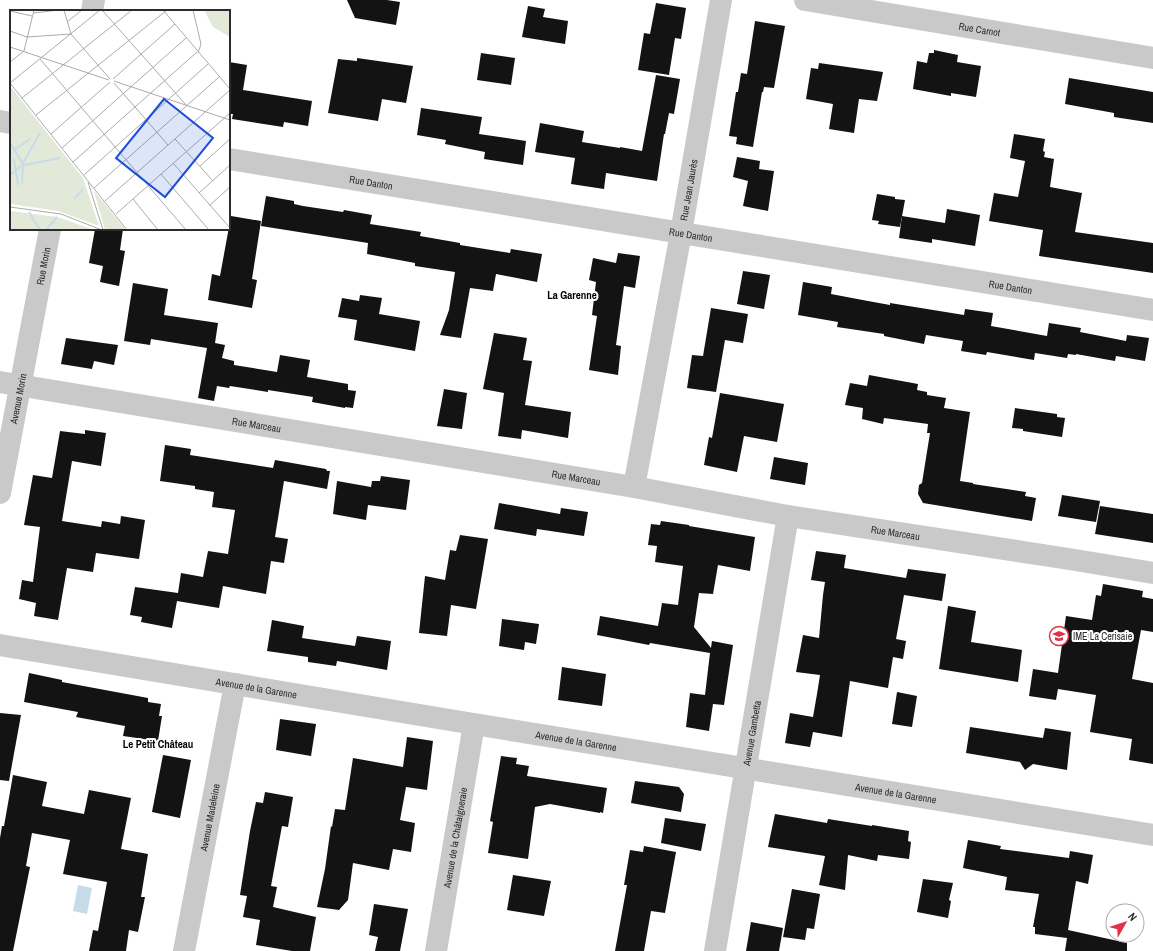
<svg xmlns="http://www.w3.org/2000/svg" width="1153" height="951" font-family="'Archivo Narrow',sans-serif">
<rect width="100%" height="100%" fill="#fff"/>
<path fill="#c6dde9" d="M78 885 92 888 87 914 73 911Z"/>
<g fill="#131313">
<path d="M347 0H387L400 2 396 25 355 18Z"/>
<path d="M656 3 686 8 681 39 675 38 669 75 638 70 644 33 650 34Z"/>
<path d="M528 6 545 9 543 17 568 21 565 44 522 37Z"/>
<path d="M755 21 785 26 774 88 764 87 763 92H762L753 147 736 144 737 137 729 136 736 92H738L741 73 747 74Z"/>
<path d="M934 50 958 55 957 62 981 66 976 97 951 93V96L913 89 917 61 927 63 929 53H934Z"/>
<path d="M481 53 515 58 511 85 477 80Z"/>
<path d="M357 58 413 66 406 103 382 99 378 121 328 113 338 59 357 61Z"/>
<path d="M229 62 247 65 243 90 312 101 308 126 284 122 283 127 232 119 233 114H229Z"/>
<path d="M819 63 883 72 877 101 859 99 854 133 829 129 833 104 806 99 811 68 818 69Z"/>
<path d="M656 75 680 79 674 114 669 113 665 134H664L657 181 606 173 604 189 571 184 575 158 535 152 540 123 584 131 582 142 620 148V147L642 151Z"/>
<path d="M1069 78 1153 92V123L1114 117V113L1065 104Z"/>
<path d="M421 108 482 117 479 134 526 141 523 165 484 159 485 152 445 144 446 140 417 135Z"/>
<path d="M1014 134 1045 139 1043 151 1045 152 1044 157 1054 159 1050 187 1082 193 1075 232 1153 243V273L1039 256 1043 230 989 221 994 193 1018 197 1025 161 1010 158Z"/>
<path d="M737 157 760 161 759 169 774 171 768 211 743 206 748 181 733 177Z"/>
<path d="M877 194 895 197V199L905 200 900 227 878 224 879 221 872 220Z"/>
<path d="M266 196 294 201V204L303 206 343 212 344 210 372 215 370 224 421 232 420 236 460 243V245L510 253 511 249 542 254 537 282 496 274 493 291 470 288 461 338 440 335 449 310 455 272 415 266V263L367 254 368 243 261 226Z"/>
<path d="M947 209 980 215 975 246 932 239V243L899 238 902 216 945 223Z"/>
<path d="M231 216 261 221 252 279 257 280 252 308 208 300 212 274 220 276Z"/>
<path d="M95 229H123L120 250 125 251 119 286 100 282 103 266 89 263Z"/>
<path d="M618 253 640 256 635 288 624 286 616 345 621 346 618 375 589 370 597 316 592 315 596 282 589 280 593 258 616 263Z"/>
<path d="M743 271 770 275 764 309 737 304Z"/>
<path d="M803 282 832 287 831 294 868 301 890 305V303L964 315 965 309 993 313 991 326 1047 336 1049 323 1081 328 1080 332 1126 341 1127 335 1149 338 1145 361 1116 356 1115 361 1076 354V355L1068 354 1067 358 1035 353 1034 360 987 352 986 355 961 351 963 341 926 335 924 344 884 336V334L837 327 838 322 798 315Z"/>
<path d="M133 283 168 289 164 315 218 323 215 343 225 345 222 358 234 361V365L277 372 280 355 310 360 307 377 348 384V390L356 391 353 408 345 407V408L312 402 313 397 268 390V392L230 386 229 388 217 386 214 401 198 398 207 348 151 339 150 345 124 341Z"/>
<path d="M360 295 382 298 379 314 420 321 415 351 354 340 357 320 338 317 342 298 359 301Z"/>
<path d="M711 308 748 314 743 343 725 340 716 392 687 388 692 355 703 356Z"/>
<path d="M494 333 527 338 523 360 532 361 525 405 571 412 568 438 522 430 521 439 498 436 504 393 483 389Z"/>
<path d="M66 338 118 345 114 365 94 361 92 369 61 364Z"/>
<path d="M869 375 918 384 917 390 927 392V395L946 398 944 408 970 412 960 481 973 483V484L1026 492 1025 496 1036 498 1032 521 923 503 918 494 919 485 922 483 930 433H927L928 424 884 418 883 424 862 419 863 408 845 405 850 383 867 386Z"/>
<path d="M444 389 467 393 462 429 437 426Z"/>
<path d="M720 393 784 404 777 442 744 436 737 472 704 465 709 437 712 438Z"/>
<path d="M1015 408 1057 414V417L1065 418 1062 437 1023 431V429L1012 428Z"/>
<path d="M85 430 106 433 101 466 72 461 62 521 101 527 102 521 120 524 121 516 145 520 139 559 96 553 93 572 67 568 58 620 34 616 36 603 19 599 22 580 33 582 40 527 24 525 33 475 52 478 60 431 85 434Z"/>
<path d="M165 445 191 449 190 455 273 468 275 460 326 469 327 471H330L327 489 284 481 275 537 288 539 284 563 271 561 266 594 223 586 219 608 177 601 172 628 141 622 142 617 130 615 135 587 178 593 181 573 203 577 208 551 228 554 235 510 212 507 214 492 195 489V486L160 481Z"/>
<path d="M774 457 808 463 805 485 770 479Z"/>
<path d="M381 476 410 480 406 510 368 505 366 520 333 514 337 481 371 487 372 481H380Z"/>
<path d="M1062 495 1100 501 1096 522 1058 516Z"/>
<path d="M499 503 560 514 561 508 588 512 584 536 537 529 536 536 494 529Z"/>
<path d="M1100 506 1153 514V543L1095 534Z"/>
<path d="M661 521 689 525V526L755 537 750 571 718 565 713 594 699 593 694 627 711 648 712 641 733 645 724 705 713 704 709 731 686 727 690 693 705 695 710 653 650 643 649 645 597 635 600 616 658 626 662 603 678 605 683 566 655 562 657 546 648 545 651 524 660 525Z"/>
<path d="M460 535 488 539 476 609 451 605 447 636 419 633 425 576 445 580 450 550 456 551Z"/>
<path d="M816 551 846 555 844 568 906 578 908 569 946 574 942 601 904 595 896 639 906 641 903 659 893 657 888 688 850 681 842 737 813 732 810 747 785 743 790 713 813 717 817 694 820 675 796 672 803 635 819 638 823 595 825 582 811 580Z"/>
<path d="M1103 584 1143 591 1142 597 1153 599V632L1141 630 1132 679 1153 683V764L1129 760 1132 739 1090 732 1096 695 1058 689 1056 700 1029 696 1033 669 1058 673 1066 616 1092 620 1096 595 1101 596Z"/>
<path d="M948 606 976 611 971 642 1022 650 1018 682 939 669Z"/>
<path d="M502 619 539 624 536 644 525 642 524 650 499 646Z"/>
<path d="M272 620 304 626 302 638 355 646 357 636 391 641 387 670 337 661 336 666 308 662V657L267 651Z"/>
<path d="M562 667 606 674 602 706 558 700Z"/>
<path d="M29 673 62 680V682L148 698V702L161 704 159 716H162L158 741 123 736 125 726 76 717 78 712 24 702Z"/>
<path d="M897 692 917 696 912 727 892 724Z"/>
<path d="M0 713 21 715 9 781 0 780Z"/>
<path d="M280 719 316 724 311 756 276 750Z"/>
<path d="M970 727 1043 738 1045 728 1071 732 1067 770 1033 764 1025 770 1020 762 966 753Z"/>
<path d="M407 737 433 741 427 790 406 787 400 820 415 823 411 852 393 849 389 870 353 863 348 900 339 910 317 907 325 869 331 826 332 827 335 809 345 810 353 758 403 767Z"/>
<path d="M163 755 191 760 180 818 152 812Z"/>
<path d="M501 756 517 758 516 764 529 766 527 776 607 788 603 813 600 812V813L550 804 535 807 528 859 488 853 493 822 490 821Z"/>
<path d="M13 775 47 782 42 806 84 814 89 790 131 798 121 849 148 854 141 897H145L138 932 129 930 126 951H89L93 930 98 931 107 882 63 874 70 840 32 833 26 866 30 867 13 951H0V838L2 826H4Z"/>
<path d="M635 781 679 787 684 794 681 812 631 803Z"/>
<path d="M265 792 293 797 288 827 282 826 271 886 277 887 273 907 316 917 310 951H292L256 945 260 920 243 917 247 896 240 895 250 831 256 802 263 803Z"/>
<path d="M775 814 827 823 828 819 872 826V825L909 831 908 841 911 842 909 859 878 855 877 861 848 855 845 890 819 885 825 856 768 847Z"/>
<path d="M665 818 706 824 701 851 661 843Z"/>
<path d="M968 840 1001 846 1000 849 1069 858 1070 851 1093 855 1088 884 1076 881 1068 930 1127 943V951H1065L1067 938 1035 934V927H1033L1039 894 1005 890 1007 877 963 868Z"/>
<path d="M644 846 676 852 665 913 651 911 644 951H615L627 885H624L630 850 643 852Z"/>
<path d="M513 875 551 881 544 916 507 910Z"/>
<path d="M923 879 953 883 949 900 951 901 948 918 917 912Z"/>
<path d="M792 889 820 894 814 929 807 928 805 940 783 937Z"/>
<path d="M374 904 408 909 400 951H375L378 937 369 935Z"/>
<path d="M751 922 783 928 779 951H746Z"/>
</g>
<g fill="none" stroke-linecap="round" stroke-linejoin="round">
<g stroke="#c9c9c9" stroke-width="22">
<path id="s1" d="M805 0 1153 58"/>
<path d="M92 11 94 0"/>
<path d="M0 121 11 123"/>
<path id="s2" d="M229 159 1153 310"/>
<path id="s3" d="M0 382 634 487 788 516 1069 559 1153 573"/>
<path id="s4" d="M634 487 681 233 721 0"/>
<path id="s5" d="M0 493 50 229"/>
<path id="s6" d="M0 645 474 724 1153 835"/>
<path id="s7" d="M184 951 235 684"/>
<path id="s8" d="M436 951 474 724"/>
<path id="s9" d="M715 951 788 516"/>
</g>
</g>
<defs>
<g id="university-ring" transform="scale(1)"><circle r="9.5" fill="#fff" stroke="#dd344a" stroke-width="1.5"/><path d="M0-5L7-2L0 1L-7-2ZM-4 1L0 2.5L4 1V4Q0 6-4 4Z" fill="#dd344a"/></g>
</defs>
<g fill-rule="evenodd">
<use href="#university-ring" x="1059" y="636"/>
</g>
<g text-anchor="middle" stroke-width="4" stroke-linejoin="round" paint-order="stroke">
<g font-size="10" fill="#2c2c2c" stroke="#fff">
<text dy="4" stroke="none"><textPath href="#s1" startOffset="177">Rue Carnot</textPath></text>
<text dy="4" stroke="none"><textPath href="#s2" startOffset="144">Rue Danton</textPath></text>
<text dy="4" stroke="none"><textPath href="#s4" startOffset="302">Rue Jean Jaurès</textPath></text>
<text dy="4" stroke="none"><textPath href="#s2" startOffset="468">Rue Danton</textPath></text>
<text dy="4" stroke="none"><textPath href="#s5" startOffset="231">Rue Morin</textPath></text>
<text dy="4" stroke="none"><textPath href="#s2" startOffset="792">Rue Danton</textPath></text>
<text dy="4" stroke="none"><textPath href="#s5" startOffset="96">Avenue Morin</textPath></text>
<text dy="4" stroke="none"><textPath href="#s3" startOffset="260">Rue Marceau</textPath></text>
<text dy="4" stroke="none"><textPath href="#s3" startOffset="584">Rue Marceau</textPath></text>
<text dy="4" stroke="none"><textPath href="#s3" startOffset="908">Rue Marceau</textPath></text>
<text dy="4" stroke="none"><textPath href="#s6" startOffset="260">Avenue de la Garenne</textPath></text>
<text dy="4" stroke="none"><textPath href="#s9" startOffset="221">Avenue Gambetta</textPath></text>
<text dy="4" stroke="none"><textPath href="#s6" startOffset="584">Avenue de la Garenne</textPath></text>
<text dy="4" stroke="none"><textPath href="#s6" startOffset="908">Avenue de la Garenne</textPath></text>
<text dy="4" stroke="none"><textPath href="#s7" startOffset="136">Avenue Madeleine</textPath></text>
<text dy="4" stroke="none"><textPath href="#s8" startOffset="115">Avenue de la Châtaigneraie</textPath></text>
</g>
<g font-size="10" fill="#2c2c2c" stroke="#fff" text-anchor="start">
<text x="1073" y="640">IME La Cerisaie</text>
</g>
<g font-size="11" font-weight="bold" fill="#000" stroke="#fff">
<text x="572" y="299">La Garenne</text>
<text x="158" y="748">Le Petit Château</text>
</g>
</g>
<g transform="translate(10 10)">
<rect width="220" height="220" fill="#fff"/>
<path d="M194 0H220V27L203 17ZM0 76 73 168 89 216 48 201 0 194ZM84 181 116 220H95ZM0 201 48 207 84 220H0Z" fill="#e3e9d9"/>
<path fill="none" stroke="#c6dde9" stroke-width="2" d="M0 133 13 154 12 173M4 140 20 129M4 149 8 175M14 155 50 148M0 165 12 155 30 123M64 189 73 179M19 202 30 220M36 220 47 207"/>
<path fill="none" stroke="#ababab" stroke-width="1" d="M54 0 61 24 100 69M92 0 177 96M153 0 220 79M183 0 191 34 188 43M0 1 22 6M23 3 49 0M57 12 72 0M0 21 17 27 61 24M0 37 99 70M14 41 24 0M30 49 176 220M0 52 14 41M103 69 165 14M104 71 220 110M0 73 90 0M0 73 117 220M104 73 158 135M12 88 122 0M26 105 157 0M41 124 100 72M165 129 203 171M52 138 176 28M63 152 187 42M163 153 220 218M190 156 220 129M151 164 199 220M74 165 198 54M78 172 93 220M84 178 209 67M189 183 220 155M123 189 148 220M95 191 220 80M200 195 220 177M0 197 51 204 92 220M106 204 220 103"/>
<path fill="#1d4ed8" fill-opacity="0.15" stroke="#1d4ed8" stroke-width="2" d="M154 89 203 128 155 187 106 148Z"/>
<rect width="220" height="220" fill="none" stroke="#2c2c2c" stroke-width="2"/>
</g>
<g transform="translate(1125 923) rotate(51)"><circle r="19" fill="#ffffff" stroke="#ababab"/>
<path d="M0-3L7 15L0 10L-7 15Z" fill="#dd344a"/>
<text y="-6" font-size="11" font-weight="bold" text-anchor="middle" fill="#2c2c2c">N</text>
</g>
</svg>
